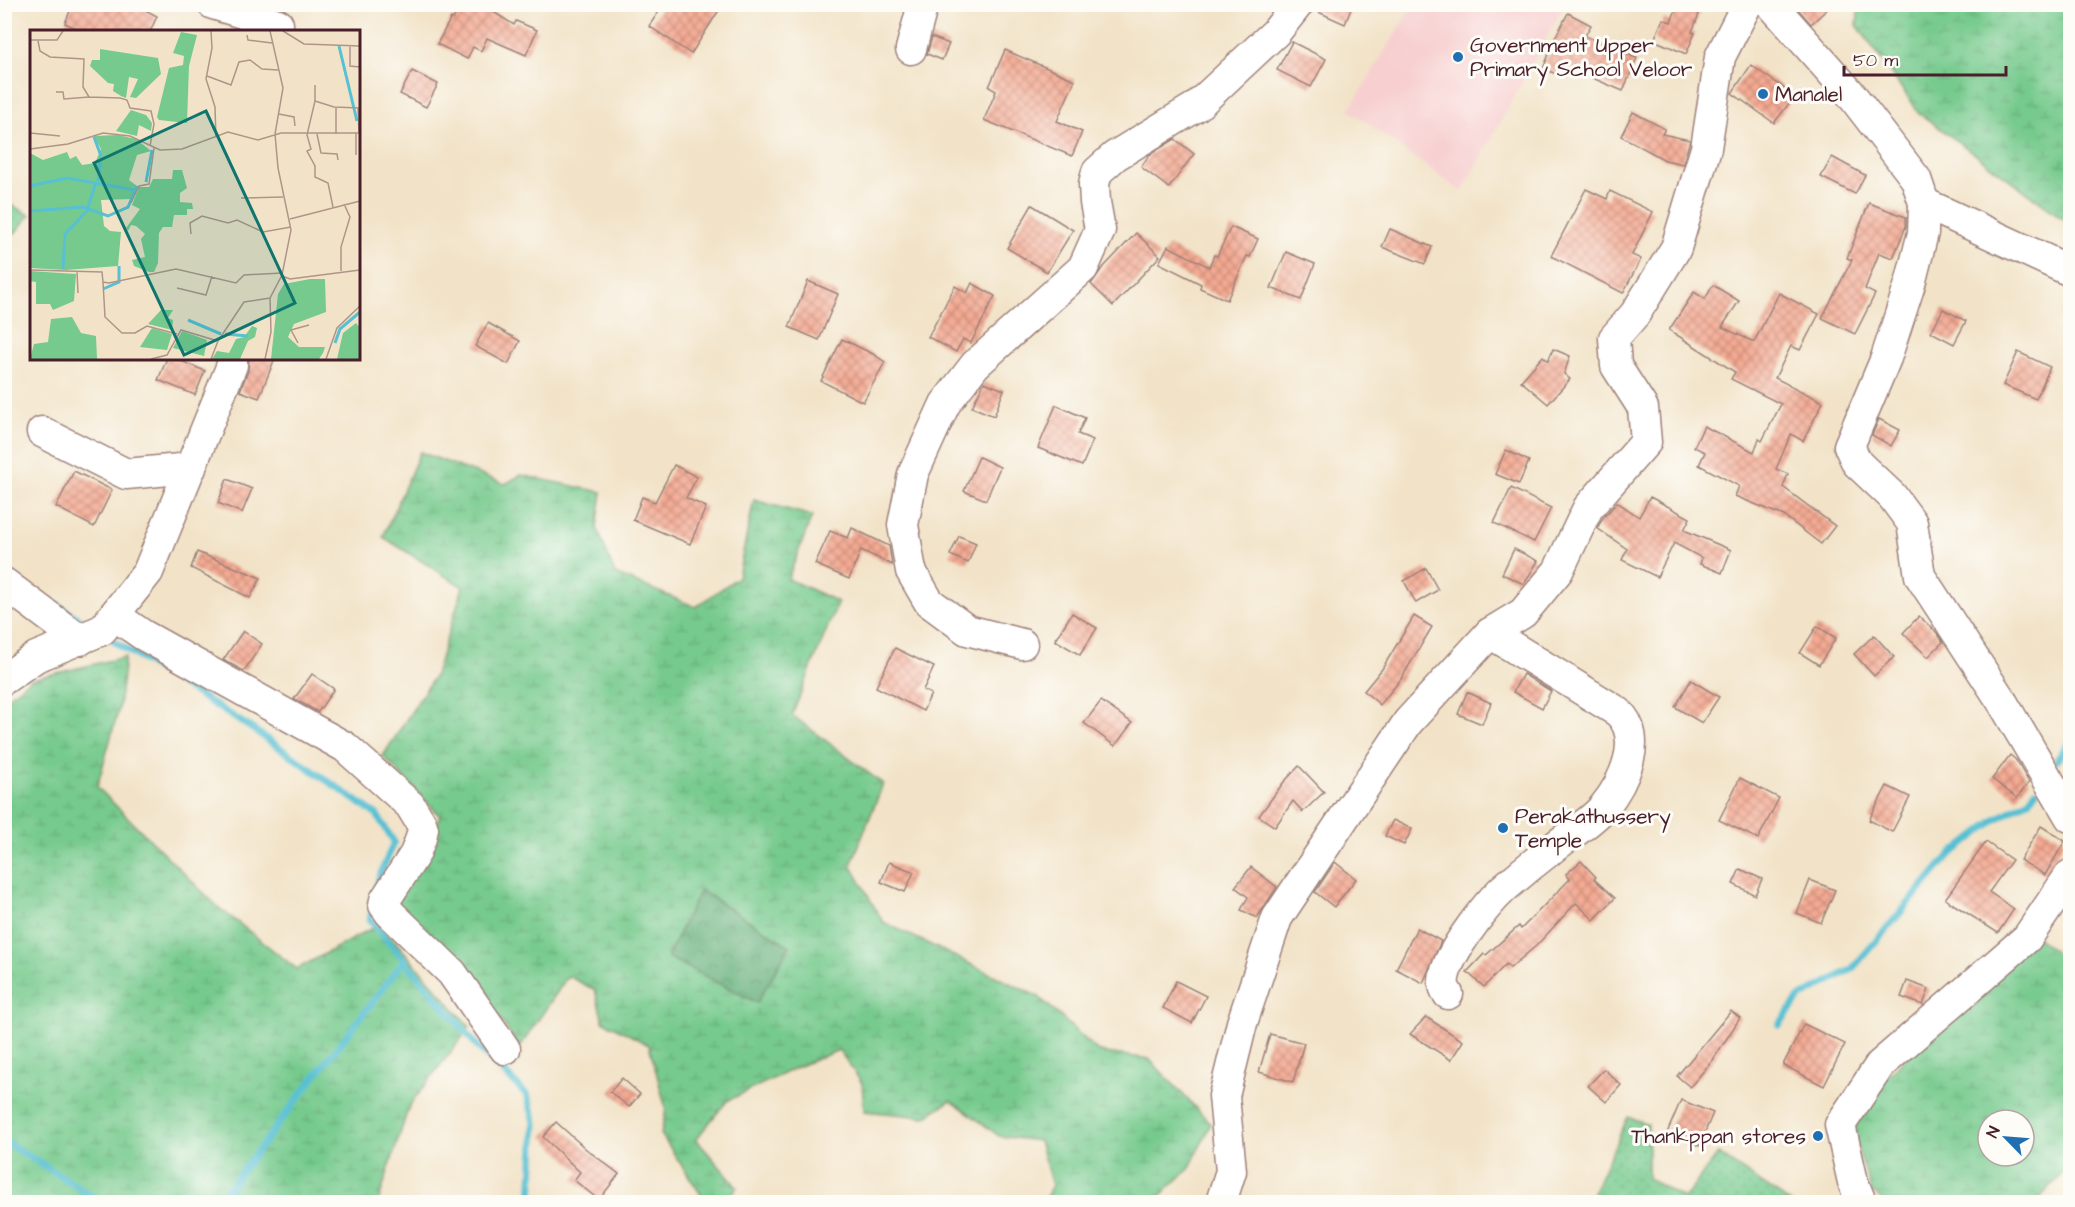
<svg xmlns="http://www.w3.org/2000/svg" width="2075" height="1207" font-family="'Architects Daughter',sans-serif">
<defs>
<pattern id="grass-dots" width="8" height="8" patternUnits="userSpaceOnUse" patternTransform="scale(1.5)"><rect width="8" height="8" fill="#76ca8d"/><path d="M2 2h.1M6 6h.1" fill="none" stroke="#68ad7a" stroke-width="1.8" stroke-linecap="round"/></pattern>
<pattern id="forest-crowns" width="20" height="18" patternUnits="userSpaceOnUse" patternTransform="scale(1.5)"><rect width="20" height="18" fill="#60ae78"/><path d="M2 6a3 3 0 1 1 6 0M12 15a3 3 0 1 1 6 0" fill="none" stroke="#518d63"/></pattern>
<pattern id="wetland-marsh" width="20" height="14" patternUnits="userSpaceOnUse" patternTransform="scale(1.5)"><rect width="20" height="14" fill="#76ca8d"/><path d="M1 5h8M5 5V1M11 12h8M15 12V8" fill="none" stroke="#68ad7a"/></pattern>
<pattern id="building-cross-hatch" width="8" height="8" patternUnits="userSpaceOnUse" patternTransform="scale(1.5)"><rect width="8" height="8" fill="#f4aa93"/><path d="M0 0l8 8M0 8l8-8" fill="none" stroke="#c88a78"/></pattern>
</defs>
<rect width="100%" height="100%" fill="#fdfcf7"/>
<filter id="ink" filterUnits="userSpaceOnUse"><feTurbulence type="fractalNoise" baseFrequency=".0167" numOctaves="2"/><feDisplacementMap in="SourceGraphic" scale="12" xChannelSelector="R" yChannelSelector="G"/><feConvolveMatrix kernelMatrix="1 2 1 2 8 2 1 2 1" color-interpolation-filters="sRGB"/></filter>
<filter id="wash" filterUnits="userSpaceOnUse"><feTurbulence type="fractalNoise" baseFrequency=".008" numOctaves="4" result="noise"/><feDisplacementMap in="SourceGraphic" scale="24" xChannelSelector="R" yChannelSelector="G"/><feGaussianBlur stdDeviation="1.35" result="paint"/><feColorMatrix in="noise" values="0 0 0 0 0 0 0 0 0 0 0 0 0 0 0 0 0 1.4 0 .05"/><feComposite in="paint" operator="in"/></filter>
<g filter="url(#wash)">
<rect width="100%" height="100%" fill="#f2e3c8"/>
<path fill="#f7cfd0" d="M1413 5H1564L1462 192 1349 110Z"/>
<g fill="url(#grass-dots)" stroke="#60745c" stroke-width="1.5">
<path d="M5 202 30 215 5 245Z"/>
<path d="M1628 1117 1648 1124V1178L1684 1199 1718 1154 1790 1202H1589Z"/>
</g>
<path fill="url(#forest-crowns)" stroke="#556652" stroke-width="1.5" d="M700 890 790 946 758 1003 667 957Z"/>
<g fill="url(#wetland-marsh)" stroke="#60745c" stroke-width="1.5" fill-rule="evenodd">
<path d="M1859 5H2070V224L1919 113 1857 25Z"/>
<path d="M420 452 505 484 521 475 602 492 597 528 615 574 696 607 738 577 754 500 812 516 788 579 838 602 792 715 883 784 851 865 883 922 1039 997 1099 1052 1149 1059 1211 1124 1189 1169 1153 1202H1044L1052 1185 1039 1141 999 1136 951 1100 925 1117 864 1111 862 1083 839 1050 797 1067 727 1101 696 1139 737 1187 726 1202 704 1199 661 1134 666 1109 649 1045 603 1021 595 990 568 976 520 1047 461 967 395 905 440 816 383 756 435 675 463 587 383 537ZM700 890 790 946 757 1003 667 957Z"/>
<path d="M125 657 119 708 97 787 218 907 297 969 380 924 470 1027 409 1106 378 1202H5V699L31 679Z"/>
<path d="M2035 936 2070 963V1166L2036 1202H1885L1872 1192 1850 1125 1888 1075ZM1988 1120H2024V1156H1988Z"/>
</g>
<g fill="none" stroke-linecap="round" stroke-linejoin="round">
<g stroke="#57c0d3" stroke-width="7">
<path d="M59 606 82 621"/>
<path d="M115 642 251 728 377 815 394 842 379 878 376 890"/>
<path d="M2057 760 2070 741"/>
<path d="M373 904 370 920 479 1048 527 1095 535 1122 531 1202"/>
<path d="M1779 1025 1799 998 1852 969 1950 855 1995 820 2029 800 2036 791"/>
<path d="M4 1141 64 1178 100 1202"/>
<path d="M218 1202 404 961"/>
</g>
</g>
<g id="blocks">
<g fill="url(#building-cross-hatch)">
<path d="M73 4H134L157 16 150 32H85L65 23Z"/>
<path d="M462 4H481L514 25 516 21 537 30 526 55 487 38 481 51 473 47 467 59 437 44 451 18 453 19Z"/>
<path d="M664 4H723L691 54 649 26Z"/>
<path d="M1315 4H1353L1345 24 1314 10Z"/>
<path d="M1678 4H1703L1692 32 1695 33 1686 54 1654 40 1663 19 1671 22Z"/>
<path d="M1799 4H1833L1811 24 1796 7Z"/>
<path d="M1568 13 1591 25 1585 36 1637 58 1623 91 1569 68 1565 77 1543 69 1549 54 1547 53Z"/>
<path d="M932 37 949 44 942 60 927 54Z"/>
<path d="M1292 42 1326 59 1311 87 1277 70Z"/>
<path d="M1005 50 1075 80 1057 121 1082 132 1072 156 984 120 996 91 989 87Z"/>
<path d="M1751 65 1795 96 1774 123 1732 93Z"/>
<path d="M412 71 438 84 426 107 400 94Z"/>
<path d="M1633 112 1665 129 1662 134 1690 140 1683 164 1665 160 1621 136Z"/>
<path d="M1175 139 1194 154 1169 188 1141 167 1149 155Z"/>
<path d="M1832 157 1865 175 1855 194 1821 177Z"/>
<path d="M1586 189 1607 199 1610 191 1653 212 1632 255 1641 259 1623 293 1551 256Z"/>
<path d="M1869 203 1906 217V226L1893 258 1879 253 1865 289 1875 294 1855 334 1822 318 1852 260 1847 258Z"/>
<path d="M1032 205 1073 230 1047 272 1007 248Z"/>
<path d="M1231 227 1258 239 1250 257 1247 256 1227 300 1200 288 1201 284 1159 263 1168 246 1209 267 1214 255 1217 256Z"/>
<path d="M1390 229 1432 247 1425 264 1382 247Z"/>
<path d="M1136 233 1160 256 1113 306 1091 284 1101 270Z"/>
<path d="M1286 252 1315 264 1301 300 1271 288Z"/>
<path d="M808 281 838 294 819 340 789 327Z"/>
<path d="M972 283 995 296 971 343 963 339 956 352 928 337 955 286 967 293Z"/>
<path d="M1713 285 1739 301 1722 327 1754 342 1779 293 1819 314 1800 350 1791 346 1775 378 1823 402 1803 441 1791 434 1776 469 1788 474 1783 487 1835 526 1821 544 1784 516 1735 496 1739 486 1699 465 1705 452 1694 447 1704 426 1754 452 1759 439 1762 441 1781 404 1731 379 1735 372 1669 330 1694 292 1705 299Z"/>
<path d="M1943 309 1966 321 1954 344 1931 332Z"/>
<path d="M488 323 520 341 508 364 475 346Z"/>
<path d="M842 339 873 354 885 362 863 402 821 381Z"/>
<path d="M1553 349 1570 356 1564 374 1570 379 1548 404 1521 381 1543 356 1548 361Z"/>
<path d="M2018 352 2050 367 2036 399 2003 385Z"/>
<path d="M167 358H174L205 371 195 395 158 380Z"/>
<path d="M249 358H275L259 398 240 391 248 371Z"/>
<path d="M984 382 1004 390 994 416 972 407Z"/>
<path d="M1056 405 1085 418 1078 434 1093 440 1082 466 1038 448Z"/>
<path d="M1879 419 1900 430 1891 446 1872 435Z"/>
<path d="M1506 450 1529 461 1519 484 1495 474Z"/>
<path d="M979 457 1000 467 986 500 964 491Z"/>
<path d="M674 465 697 477 686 498 706 507 690 544 633 520 642 497 655 502Z"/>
<path d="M74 471 112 490 94 527 56 507Z"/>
<path d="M227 479 252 489 242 513 218 503Z"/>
<path d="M1511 488 1551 508 1534 542 1494 523Z"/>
<path d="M1650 497 1690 518 1684 530 1731 550 1722 573 1700 564 1702 558 1674 543 1657 577 1622 560 1627 549 1597 528 1603 518 1617 502 1639 517Z"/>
<path d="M852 528 889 546 892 565 861 550 849 579 815 564 830 531 848 538Z"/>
<path d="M959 536 976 543 968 563 950 555Z"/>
<path d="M1514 549 1538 561 1524 584 1502 574Z"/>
<path d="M197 552 261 578 250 598 191 568Z"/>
<path d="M1426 568 1438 590 1416 603 1404 581Z"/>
<path d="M1072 613 1097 628 1080 655 1055 640Z"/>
<path d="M1414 616 1432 627 1401 679 1380 705 1364 691 1382 669Z"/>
<path d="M1919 616 1938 634 1943 642 1928 657 1903 633Z"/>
<path d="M1817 626 1836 638 1819 665 1800 653Z"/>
<path d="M243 631 262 644 244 671 223 660Z"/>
<path d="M1874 635 1894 657 1874 676 1854 654Z"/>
<path d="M895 648 934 667 923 690 931 694 923 711 876 687Z"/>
<path d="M312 674 334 689 318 712 294 699Z"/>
<path d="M1523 674 1551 691 1542 708 1513 692Z"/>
<path d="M1691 680 1719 697 1702 723 1675 707Z"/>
<path d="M1467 692 1491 703 1482 724 1458 714Z"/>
<path d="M1101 701 1132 723 1115 746 1084 723Z"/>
<path d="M2010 755 2016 760 2029 782 2017 798 1992 779Z"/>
<path d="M1299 766 1324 792 1303 812 1293 801 1275 827 1259 816 1283 783Z"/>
<path d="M1740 778 1779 798 1758 839 1719 820Z"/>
<path d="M1887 786 1910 797 1892 832 1869 820Z"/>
<path d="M1393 820 1412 829 1404 845 1385 836Z"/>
<path d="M2041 826 2065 841 2045 875 2020 860Z"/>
<path d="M1986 842 2012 860 1989 892 2014 909 1998 933 1945 899Z"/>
<path d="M1581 861 1596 877 1594 879 1615 898 1594 920 1576 903 1536 946 1510 968 1506 964 1484 987 1467 972 1484 954 1486 955 1519 926 1521 929 1570 879 1566 874Z"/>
<path d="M889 862 914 872 905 892 881 882Z"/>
<path d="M1335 862 1356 879 1334 907 1315 892Z"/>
<path d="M1251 867 1277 887 1257 918 1241 910 1248 897 1235 887Z"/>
<path d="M1740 869 1762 879 1755 895 1733 884Z"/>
<path d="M1810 880 1835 890 1821 923 1797 913Z"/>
<path d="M1417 928 1441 941 1423 983 1396 969Z"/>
<path d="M1176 981 1206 996 1192 1023 1163 1008Z"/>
<path d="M1907 981 1929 989 1923 1005 1901 997Z"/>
<path d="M1731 1011 1740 1018 1713 1060 1690 1087 1677 1076Z"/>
<path d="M1426 1017 1463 1041 1451 1060 1410 1034Z"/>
<path d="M1804 1024 1845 1044 1824 1086 1783 1065Z"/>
<path d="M1270 1034 1304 1043 1293 1082 1259 1072Z"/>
<path d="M1604 1069 1621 1085 1606 1102 1588 1086Z"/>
<path d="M622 1078 640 1094 629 1107 610 1092Z"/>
<path d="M1681 1100 1713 1113 1699 1146 1667 1133Z"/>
<path d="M556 1122 586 1149 619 1174 599 1200 574 1180 580 1172 543 1137Z"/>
</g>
</g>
</g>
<g filter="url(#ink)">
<use href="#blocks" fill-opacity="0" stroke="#9e817a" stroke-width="1.5"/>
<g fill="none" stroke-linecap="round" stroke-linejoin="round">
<g stroke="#9e817a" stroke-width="33">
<g id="minor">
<path d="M213 4 278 24"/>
<path d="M1771 4 1850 93 1916 179 1924 203 1923 233 1910 284 1886 358 1849 446 1857 463 1892 496 1912 523 1920 576 2003 703 2070 817"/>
<path d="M911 49 923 4"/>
<path d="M1924 203 2070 271"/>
<path d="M42 432 126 474 191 468"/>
<path d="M4 583 80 640"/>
<path d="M114 615 143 635 345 747 410 805 421 823 423 829 421 838 415 854 385 900 384 905 390 913 452 973 505 1049"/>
<path d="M1022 644 967 630 929 602 911 571 903 525 913 474 945 404 975 365 1083 268 1100 230 1095 202 1094 184 1097 172 1115 156 1197 106 1276 32 1298 4"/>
<path d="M4 679 36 657 102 630 148 572 232 365V358"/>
<path d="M1448 994C1446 991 1444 988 1444 985 1440 962 1486 905 1503 889 1519 875 1536 861 1553 848 1567 837 1592 821 1603 808 1623 784 1646 738 1618 712L1490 633"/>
<path d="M1221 1202 1231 1171 1224 1096 1242 1023 1277 918 1408 722 1490 633 1523 613 1558 571 1588 508 1646 442 1643 408 1616 366 1614 338 1635 314 1676 248 1706 148 1720 57 1747 4"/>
<path d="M1861 1202 1853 1182 1840 1125 1880 1065 2027 938 2070 875"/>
</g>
</g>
<use href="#minor" stroke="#fff" stroke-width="30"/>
</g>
</g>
<g fill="#1f6fb2" stroke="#fdfcf7" stroke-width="2">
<circle cx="1458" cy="57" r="6"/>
<circle cx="1763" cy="94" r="6"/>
<circle cx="1503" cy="828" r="6"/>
<circle cx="1818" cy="1136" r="6"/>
</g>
<g text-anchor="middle" stroke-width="6" stroke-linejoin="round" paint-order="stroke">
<g font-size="21" fill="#4a1f2b" stroke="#fdfcf7" text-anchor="start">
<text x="1470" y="52">Government Upper<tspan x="1470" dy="24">Primary School Veloor</tspan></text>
<text x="1775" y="101">Manalel</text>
<text x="1515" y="823">Perakathussery<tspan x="1515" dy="24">Temple</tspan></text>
<text x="1806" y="1143" text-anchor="end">Thankppan stores</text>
</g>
</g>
<g transform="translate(30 30)">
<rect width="330" height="330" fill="#f2e3c8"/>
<path d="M151 2 167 5 159 36 157 93 129 90 127 87 139 38 153 35 154 26 143 23ZM70 19 128 28 131 44 106 68 100 67 108 49 99 47 96 68 91 66 83 61 84 54 78 53 60 36 62 30H70ZM131 280H143L138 288 143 290 142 300 118 294ZM222 296 227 298 225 307 218 311 210 329H182L187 321 199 323 206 309 214 307ZM122 298 142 304 137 320 110 317Z" fill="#76ca8d"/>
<path d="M101 80 116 85 122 93 121 101 109 95 107 106 86 101ZM88 105 106 109 121 121 107 125 99 150 107 156 101 169 71 170 74 196 80 201 91 202 88 236 36 240 0 238V123L13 130 37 122 40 129 46 126 52 135 65 133 71 119 64 106ZM143 140H152L157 158 150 163V172L162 173 163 179H157V185H144L142 197H133L129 203 128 233 124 242H119L104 236 102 230 115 227 111 209 115 204 106 196 101 195 98 201 96 198 110 179 102 175 109 157H119L123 149H142ZM0 241 46 244 44 271 23 280 20 274H6V252L0 251ZM280 249H295L296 282 264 294 258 307 269 317H295L293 323 289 329H241L248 264 254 254ZM42 287 51 303 66 306 67 329H0L4 314 18 312 21 289ZM326 293 330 298V329H307L313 303ZM152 301 177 310 174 326 143 318Z" fill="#76ca8d"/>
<path fill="none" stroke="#57c0d3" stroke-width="3" d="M309 16 327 91M64 107 71 126 68 151M116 152 122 120M0 156 37 148 105 160M0 181 53 177 78 186 98 177 107 156M33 239 35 204 57 181 66 152M73 259 89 252V236M158 290 191 304M195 304 218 306M305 313 310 299 330 282"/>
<path fill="none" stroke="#af9589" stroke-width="1.5" d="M181 1 182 18 176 49 185 77 186 108M253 1 274 14 330 16M217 5 218 10 242 13M0 10H27L33 1M8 11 10 21 20 27 54 29 53 57 59 67 90 68 97 70 100 78 121 81 124 94 120 116M320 16V36L330 37M177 46 201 55 209 32 220 30 232 39 248 40M285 55V71L277 105 281 119 277 121 285 136V147L298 153 303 177M26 62H33L34 69 59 67M285 71 304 77 330 78M306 77V104M328 78 329 103M249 84 264 87 265 96M0 103 30 106M326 103V125M287 104 291 123 307 124 308 130M0 119 38 114 73 103 100 106 130 120 152 119 198 102 228 110 251 103H330M211 168 253 167M101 173 109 156 119 154 124 118M260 189 330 171M161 204 160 193 172 186 198 193 207 190 233 202 261 197M0 240 72 242 73 252 79 253 146 239 206 253 214 245 252 243M311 241V217L320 187 314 174M47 242 48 263M252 246 260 249 330 240M73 252 75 287 92 303H105L117 296 147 304M147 258 176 265 182 246M268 313 261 300 279 295M121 329 137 325 151 300 188 311 214 272 240 268 252 245 261 200 248 138 245 104 253 58 240 1M181 329 188 311M235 329 241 302 240 268M296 329 307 298 330 276"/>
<path fill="#0f766e" fill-opacity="0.15" stroke="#0f766e" stroke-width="3" d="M176 81 265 273 154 325 64 133Z"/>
<rect width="330" height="330" fill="none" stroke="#4a1f2b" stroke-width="3"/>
</g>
<rect width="2075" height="1207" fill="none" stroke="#fdfcf7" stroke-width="24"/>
<g transform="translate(2006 1138) rotate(295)"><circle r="28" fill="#fdfcf7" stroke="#b5a4a5" stroke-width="1.5"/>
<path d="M0-4.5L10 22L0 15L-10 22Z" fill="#1f6fb2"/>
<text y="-9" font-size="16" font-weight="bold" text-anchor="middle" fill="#4a1f2b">N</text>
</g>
<path d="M1844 66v9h162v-9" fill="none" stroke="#4a1f2b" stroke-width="3"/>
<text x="1853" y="66" font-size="18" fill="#4a1f2b" stroke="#fdfcf7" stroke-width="4.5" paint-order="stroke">50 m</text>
</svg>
